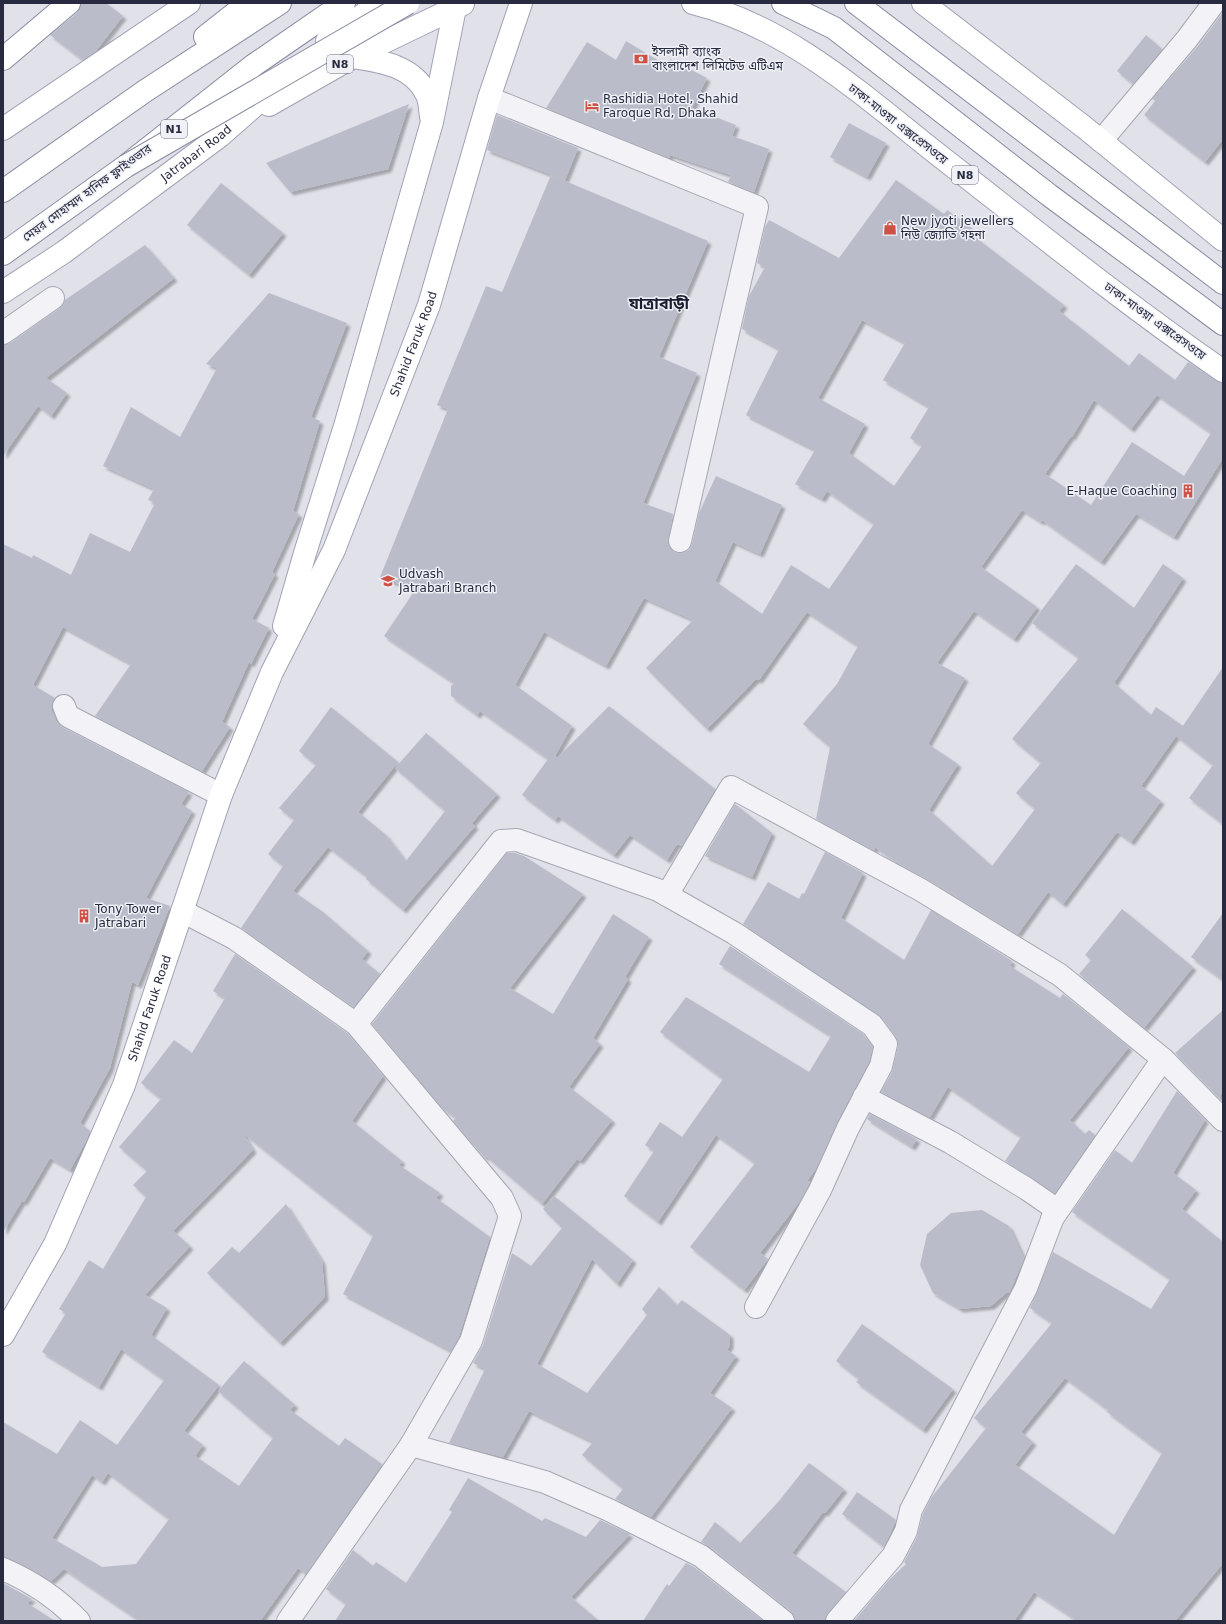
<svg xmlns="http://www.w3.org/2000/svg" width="1226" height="1624" font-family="'DejaVu Sans','Noto Sans Bengali',sans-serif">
<defs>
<filter id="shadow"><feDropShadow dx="3.5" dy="3.5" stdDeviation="1" flood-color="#0004"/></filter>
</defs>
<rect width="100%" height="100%" fill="#e0e1e9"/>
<g fill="#babcc9" fill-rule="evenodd" filter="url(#shadow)">
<path d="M81 3H106L123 16 95 52 83 60 50 35 77 13Z"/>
<path d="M1223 12V139L1205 162 1144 115 1155 101 1152 99 1197 47Z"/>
<path d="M1146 35 1162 49 1133 84 1117 71Z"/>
<path d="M626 41 667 66 670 59 707 78 692 108 736 125 732 136 769 149 754 192 728 182 731 175 670 155 669 158 546 108 587 42 616 60Z"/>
<path d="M409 104 388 169 290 192 266 163Z"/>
<path d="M497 115 578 148 565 180 487 150Z"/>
<path d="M849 123 886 143 867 177 830 157Z"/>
<path d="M551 175 708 241 659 357 697 373 643 503 673 514 668 544 671 550 678 553H683L689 550 692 544 699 513 716 476 782 505 760 554 733 542 715 581 762 614 791 565 829 589 874 524 827 491 822 499 795 484 815 450 746 415 779 349 742 329 749 296 765 267 757 263 765 227 769 220 839 258 896 180 944 214 947 210 974 230 971 234 1064 305 1059 311 1129 366 1139 353 1175 380 1188 362 1216 381 1223 383V458L1174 537 1136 514 1101 562 1042 520 1041 522 1022 510 981 567 1037 607 1014 639 974 611 937 663 965 678 928 744 958 764 929 810 992 866 1035 809 1016 793 1041 763 1012 739 1079 658 1032 623 1076 564 1134 608 1163 564 1183 578 1114 683 1151 715 1156 707 1183 726 1141 786 1161 801 1131 842 1117 832 1063 904 1048 892 1018 934 927 879 894 861 875 847 874 850 816 819 830 747 803 724 837 684 858 646 807 612 759 680 756 679 707 729 646 668 693 620 644 598 606 666 544 632 515 685 572 726 555 756 557 758 609 706 715 789 682 846 677 844 667 860 630 835 614 855 558 816 555 820 522 795 548 759 480 711 477 715 451 696V686L454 683 384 636 415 590 380 577 448 409 437 405 486 286 502 292ZM862 320 905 343 883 380 929 407 910 438 922 446 894 486 849 453 865 424 818 398ZM1157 395 1211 433 1184 476 1132 442 1091 505 1045 474 1071 436 1072 437 1094 400 1131 429Z"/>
<path d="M221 183 283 233 249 275 187 225Z"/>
<path d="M145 245 174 278 46 378 67 393 51 416 38 406 3 456V345L10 343 60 308 65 300Z"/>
<path d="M269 293 347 323 311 417 320 421 293 511 299 514 272 572 275 574 252 619 269 628 251 664 249 662 222 722 230 727 202 771 95 716 131 664 63 627 33 685 55 698 52 704V711L56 721 62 727 189 792 181 804 192 811 146 898 170 906 138 985 132 982 110 1068 80 1123 90 1131 87 1139 70 1170 50 1158 24 1202 22 1201 3 1232V544L32 558 33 555 71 575 90 533 130 552 155 503 148 500 154 489 103 466 131 407 180 437 217 368 206 364Z"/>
<path d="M1223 667V824L1189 798 1213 765 1176 736Z"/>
<path d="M331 707 398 762 358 812 386 835 406 861 445 811 395 768 426 733 497 794 472 823 475 826 403 910 366 879 367 877 328 847 293 891 323 912 368 951 362 959 380 974 354 1007 241 928 283 866 268 854 294 820 279 808 316 765 299 751Z"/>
<path d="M735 804 772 833 752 877 705 856Z"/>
<path d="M825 852 863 873 841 918 904 960 931 910 1012 961 1010 966 1060 998 1063 994 1129 1047 1070 1120 1085 1134 1089 1130 1095 1135 1055 1193 1005 1161 1021 1137 948 1087 930 1117 881 1092 892 1072 898 1046 896 1037 882 1018 743 924 768 882 799 899 802 893 804 894Z"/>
<path d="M507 853H515L524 856 583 894 510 988 553 1014 613 914 649 937 625 977 628 979 593 1038 600 1044 569 1087 612 1120 580 1161 577 1159 542 1204 486 1156 485 1158 453 1121 456 1118 442 1108 372 1024Z"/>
<path d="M1122 909 1193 967 1144 1028 1079 974 1091 960 1085 955Z"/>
<path d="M1223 913V980L1191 957Z"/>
<path d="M730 946 863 1034 873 1047 869 1062 837 1122 817 1167 807 1181 810 1182 809 1184 800 1201 760 1253 768 1259 744 1290 690 1247 755 1163 716 1135 658 1222 624 1196 654 1151 645 1145 660 1122 682 1137 723 1079 660 1032 686 997 809 1072 831 1036 719 964Z"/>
<path d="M235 954 347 1033 383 1076 352 1121 402 1161 399 1165 440 1193 436 1198 490 1237 459 1336 451 1351 343 1294 373 1236 243 1133 253 1150 173 1231 190 1246 145 1295 167 1308 151 1335 219 1385 184 1431 203 1445 195 1456 239 1486 273 1438 218 1391 244 1361 295 1405 290 1410 339 1446 345 1438 382 1464 306 1574 298 1568 260 1621H140L64 1569 51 1581 19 1563 3 1557V1422L57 1454 80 1420 117 1445 164 1380 121 1349 99 1387 42 1352 66 1313 59 1309 89 1260 103 1269 146 1197 133 1185 147 1171 119 1147 161 1099 141 1083 174 1040 192 1053 225 998 213 991ZM108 1473 169 1519 136 1564 102 1567 52 1538 92 1475 102 1482Z"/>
<path d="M1223 1010V1091L1219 1098 1175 1053Z"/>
<path d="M1177 1091 1205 1120 1173 1173 1196 1190 1182 1209 1223 1242V1563L1175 1621H1078L1034 1592 1014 1621H854L888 1581 906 1564 904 1562 917 1537 923 1514 931 1498 986 1428 974 1418 1052 1323 1030 1308 1053 1252 1151 1309 1170 1279 1072 1212 1115 1150 1132 1163ZM1065 1378 1108 1410 1107 1412 1162 1453 1114 1535 1015 1465 1033 1442 1021 1432Z"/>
<path d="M870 1114 917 1139 912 1147 867 1119Z"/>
<path d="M554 1196 633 1260 617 1284 592 1259 537 1364 587 1393 647 1315 642 1309 659 1287 677 1305 682 1300 730 1335V1345L727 1350 736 1356 710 1393 732 1408 651 1517 615 1499 623 1489 582 1455 593 1442 529 1411 503 1457 449 1443 485 1369 473 1363 483 1345 512 1253 531 1266 562 1228 543 1209Z"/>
<path d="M286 1204 322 1261 325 1297 280 1343 207 1273 232 1247 239 1253Z"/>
<path d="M982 1210 1009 1226 1024 1259 1009 1293 1007 1292 991 1306 960 1309 933 1293 920 1265 927 1234 951 1213Z"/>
<path d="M862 1324 953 1389 923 1430 856 1382 859 1379 836 1361Z"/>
<path d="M809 1463 844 1489 825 1513 823 1512 792 1553 846 1592 828 1613 825 1621H795L791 1611 709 1546 701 1542 715 1522 740 1543 779 1501Z"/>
<path d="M468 1478 542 1521 545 1518 586 1537 600 1520 630 1534 571 1597 599 1621H335L346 1604 326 1589 353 1550 373 1566 376 1562 406 1583 452 1512 449 1510Z"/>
<path d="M857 1492 896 1520 884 1547 842 1514Z"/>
<path d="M686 1563 694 1567 763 1621H643L667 1584 669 1586Z"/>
<path d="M3 1583 32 1599 27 1603 55 1621H3Z"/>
</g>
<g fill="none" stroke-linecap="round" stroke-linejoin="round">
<g stroke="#a5a7b3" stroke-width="24">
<g id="minor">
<path d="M489 98 757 207 680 541"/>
<path d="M1101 141 1187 39 1214 3"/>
<path d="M3 333 53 298"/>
<path d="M64 706 68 716 221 795"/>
<path d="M667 895 731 787 921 890 1060 975 1163 1059 1223 1120"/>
<path d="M182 911 234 938 356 1024 502 1198 510 1216 471 1341 411 1445 288 1621"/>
<path d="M356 1024 501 841 517 840 658 890 734 933 872 1025 886 1044 881 1066 848 1128 820 1190 756 1307"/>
<path d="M1052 1219 1163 1059"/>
<path d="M411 1445 545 1482 609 1510 701 1556 783 1621"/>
<path d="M3 1569C31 1581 58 1599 79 1621"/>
<path d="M837 1621 893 1556 906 1531 911 1510 1026 1288 1056 1209 1027 1189 950 1142 864 1097"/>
</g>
</g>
<g stroke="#9fa2b5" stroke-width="24">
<g id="major">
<path d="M693 3C791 27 868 100 945 160 1037 232 1127 305 1223 371"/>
<path d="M923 3 1084 127 1223 240"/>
<path d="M327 41 379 3"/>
<path d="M353 57C381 61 414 66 427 95 430 101 430 111 431 117"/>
<path d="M269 105 353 57 463 4"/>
<path d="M3 129 189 3"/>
<path id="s1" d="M3 292 64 252 220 136 280 83"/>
<path d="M284 626 305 553 345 426 432 122 456 3"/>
<path id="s2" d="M3 1335 55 1244 124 1085 221 795 272 672 334 550 429 305 489 98 521 3"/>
</g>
</g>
<g stroke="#878ba0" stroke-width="24">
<g id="highway">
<path d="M783 3 834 28 1049 195 1223 324"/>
<path d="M856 3 1223 283"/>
<path d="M205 37 248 3"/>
<path d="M3 59 69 3"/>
<path d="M3 191 145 91 280 3"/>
<path d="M3 254 126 166 254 65 344 3"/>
</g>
</g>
<use href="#minor" stroke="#f3f3f7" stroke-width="22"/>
<use href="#major" stroke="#fff" stroke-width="22"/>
<use href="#highway" stroke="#fff" stroke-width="22"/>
<g stroke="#878ba0" stroke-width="24" stroke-linecap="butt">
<path id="highway-bridge" d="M126 166 408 3"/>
</g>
<use href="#highway-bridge" stroke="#fff" stroke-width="22"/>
</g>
<defs>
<g id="bank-bare" transform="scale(1.08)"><path d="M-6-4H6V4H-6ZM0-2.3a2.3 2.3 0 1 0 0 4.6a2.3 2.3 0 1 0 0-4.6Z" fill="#cf5044" stroke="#eff1f6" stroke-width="2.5" paint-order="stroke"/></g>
<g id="hotel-bare" transform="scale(1.08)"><path d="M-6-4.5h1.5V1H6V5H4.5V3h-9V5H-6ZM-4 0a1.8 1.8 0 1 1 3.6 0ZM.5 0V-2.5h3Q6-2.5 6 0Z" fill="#cf5044" stroke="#eff1f6" stroke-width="2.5" paint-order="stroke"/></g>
<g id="shop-bare" transform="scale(1.08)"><path d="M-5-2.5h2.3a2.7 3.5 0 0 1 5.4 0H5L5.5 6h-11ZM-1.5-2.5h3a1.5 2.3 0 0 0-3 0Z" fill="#cf5044" stroke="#eff1f6" stroke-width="2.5" paint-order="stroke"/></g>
<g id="building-bare" transform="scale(1.08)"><path d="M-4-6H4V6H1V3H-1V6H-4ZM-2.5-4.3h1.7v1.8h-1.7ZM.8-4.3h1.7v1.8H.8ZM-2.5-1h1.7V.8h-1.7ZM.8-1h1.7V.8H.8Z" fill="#cf5044" stroke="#eff1f6" stroke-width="2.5" paint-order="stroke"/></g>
<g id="school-bare" transform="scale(1.08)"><path d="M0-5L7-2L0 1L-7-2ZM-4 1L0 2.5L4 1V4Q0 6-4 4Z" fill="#cf5044" stroke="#eff1f6" stroke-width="2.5" paint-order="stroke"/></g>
</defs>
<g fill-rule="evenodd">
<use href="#bank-bare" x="641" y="59"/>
<use href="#hotel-bare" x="592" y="106"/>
<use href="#shop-bare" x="890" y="228"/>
<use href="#building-bare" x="1188" y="491"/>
<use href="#school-bare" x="388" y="581"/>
<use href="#building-bare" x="84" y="916"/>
</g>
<g text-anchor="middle" stroke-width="3" stroke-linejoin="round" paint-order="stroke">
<g fill="#eff1f6" stroke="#646677" stroke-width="1">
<rect x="327" y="55" width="26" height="18" rx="3"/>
<rect x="161" y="120" width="26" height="18" rx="3"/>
<rect x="952" y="166" width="26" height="18" rx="3"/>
</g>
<g font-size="11" font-weight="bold" fill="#282b40">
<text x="340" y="68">N8</text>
<text x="174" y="133">N1</text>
<text x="965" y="179">N8</text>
</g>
<g font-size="12" fill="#282b40" stroke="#eff1f6" text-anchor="start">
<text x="652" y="56">ইসলামী ব্যাংক<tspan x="652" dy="14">বাংলাদেশ লিমিটেড এটিএম</tspan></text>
<text x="603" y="103">Rashidia Hotel, Shahid<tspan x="603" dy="14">Faroque Rd, Dhaka</tspan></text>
<text x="901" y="225">New jyoti jewellers<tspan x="901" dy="14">নিউ জ্যোতি গহনা</tspan></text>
<text x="1177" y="495" text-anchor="end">E-Haque Coaching</text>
<text x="399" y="578">Udvash<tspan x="399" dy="14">Jatrabari Branch</tspan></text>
<text x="95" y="913">Tony Tower<tspan x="95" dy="14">Jatrabari</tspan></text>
</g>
<g font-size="12" fill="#282b40" stroke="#eff1f6">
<text transform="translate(898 124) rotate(38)" y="4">ঢাকা-মাওয়া এক্সপ্রেসওয়ে</text>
<text dy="4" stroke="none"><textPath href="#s1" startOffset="238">Jatrabari Road</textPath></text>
<text transform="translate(87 193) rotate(-36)" y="4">মেয়র মোহাম্মদ হানিফ ফ্লাইওভার</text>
<text transform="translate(1155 321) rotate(36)" y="4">ঢাকা-মাওয়া এক্সপ্রেসওয়ে</text>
<text dy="4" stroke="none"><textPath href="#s2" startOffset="1075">Shahid Faruk Road</textPath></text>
<text dy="4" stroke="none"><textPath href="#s2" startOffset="359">Shahid Faruk Road</textPath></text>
</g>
<g font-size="16" font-weight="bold" fill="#1b1d31" stroke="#eff1f6">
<text x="659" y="309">যাত্রাবাড়ী</text>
</g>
</g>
<rect width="1226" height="1624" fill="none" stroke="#282b40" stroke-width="8"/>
</svg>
